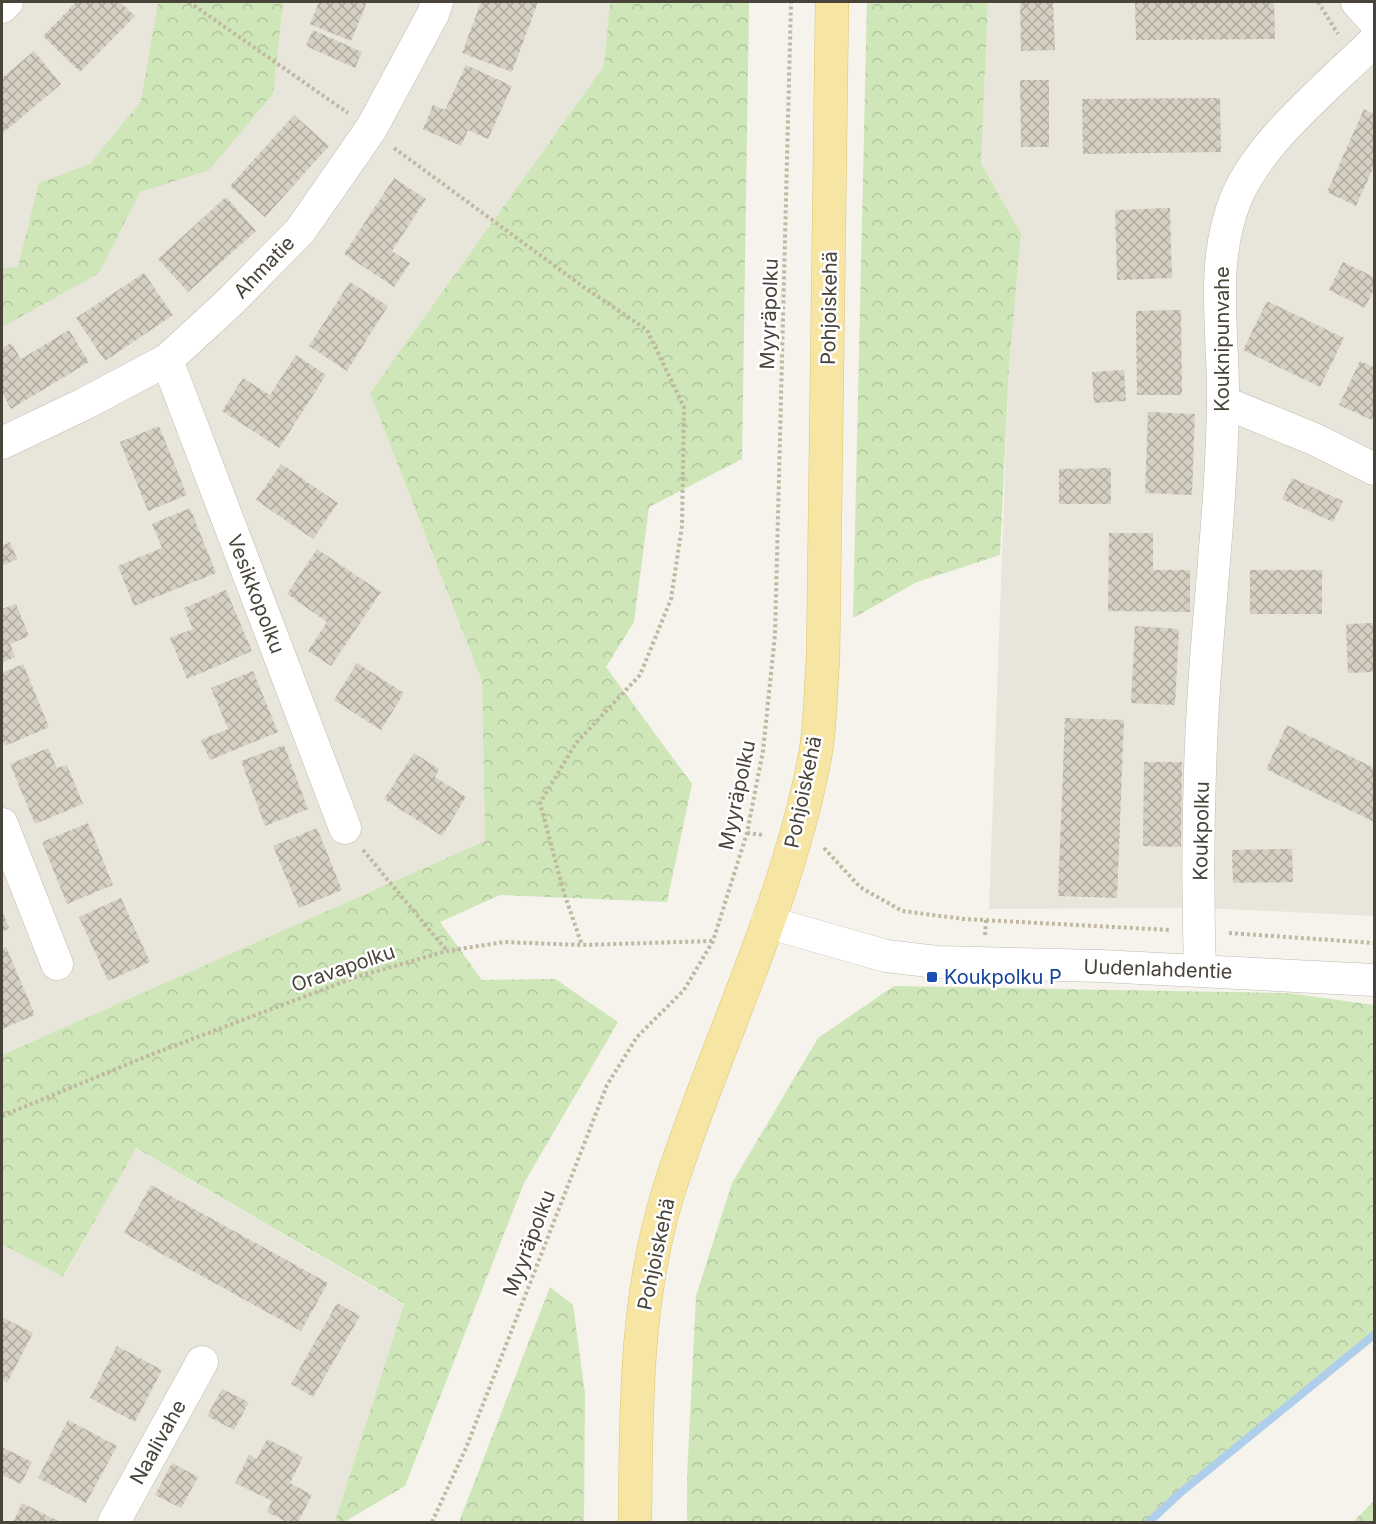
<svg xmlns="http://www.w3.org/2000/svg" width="1376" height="1524" font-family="Inter,sans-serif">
<defs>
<pattern id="forest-crowns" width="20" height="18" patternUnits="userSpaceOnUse" patternTransform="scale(1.5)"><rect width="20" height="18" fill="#cee6b8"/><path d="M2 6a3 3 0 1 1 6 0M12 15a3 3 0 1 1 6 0" fill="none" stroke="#b2c69f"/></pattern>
<pattern id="building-cross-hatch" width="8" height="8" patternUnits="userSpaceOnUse" patternTransform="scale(1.5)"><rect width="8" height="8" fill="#d6d0c2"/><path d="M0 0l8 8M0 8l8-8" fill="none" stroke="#b0aa9f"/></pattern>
</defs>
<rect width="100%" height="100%" fill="#f5f3ec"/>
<g fill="#e8e5db">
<path d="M2 2H610L604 66 370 393 482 681 485 841 2 1055Z"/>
<path d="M988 2H1374V916L1204 908 989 909 1009 367 1021 234 981 163Z"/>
<path d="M135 1148 404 1305 335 1522H2V1244L64 1277Z"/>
</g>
<g fill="url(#forest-crowns)">
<path d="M163 2H283L273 94 209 170 140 192 99 273 2 327V268L18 267 39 183 90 164 141 101 158 3Z"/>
<path d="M610 2H749L742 459 649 507 634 622 606 667 692 784 667 902 500 895 440 922 482 980 555 979 618 1022 524 1183 405 1486 344 1522H335L404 1304 136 1148 63 1277 2 1244V1055L485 841 482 681 370 393 604 66Z"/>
<path d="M867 2H988L981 163 1021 234 1009 367 1000 555 917 582 853 618Z"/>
<path d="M894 986 1288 993 1374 1005V1335L1179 1494 1149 1522H687V1476L696 1296 732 1183 818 1038Z"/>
<path d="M550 1287 573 1305 585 1393 584 1522H459Z"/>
<path d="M1374 1501V1522H1353Z"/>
</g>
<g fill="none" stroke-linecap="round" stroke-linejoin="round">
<path stroke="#aeceec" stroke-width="8" d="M1149 1522 1179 1494 1374 1335"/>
</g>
<g fill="url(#building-cross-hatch)">
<path d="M76 2H120L135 16 80 72 43 36Z"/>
<path d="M319 2H367L351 41 310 24Z"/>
<path d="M481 2H538L512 72 462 53Z"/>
<path d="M1020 2H1053L1055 50 1021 51Z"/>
<path d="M1135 2H1274L1275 39 1136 40Z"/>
<path d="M313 30 362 52 355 68 306 46Z"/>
<path d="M34 51 61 84 2 134V78Z"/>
<path d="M466 65 512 86 488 139 468 130 461 146 423 129 433 105 445 110Z"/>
<path d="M1020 80H1049V147H1021Z"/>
<path d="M1220 98 1221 152 1083 154 1082 99Z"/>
<path d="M1364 109 1374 114V166L1356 206 1327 192Z"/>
<path d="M294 115 329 146 265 217 230 186Z"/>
<path d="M394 178 426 199 392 251 410 263 394 287 344 254Z"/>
<path d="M226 197 256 231 188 292 158 259Z"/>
<path d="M1170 208 1172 278 1117 280 1115 210Z"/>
<path d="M1343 262 1374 277V289L1365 308 1329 290Z"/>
<path d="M144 273 173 315 105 361 76 318Z"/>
<path d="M350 282 388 306 347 371 309 346Z"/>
<path d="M1267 301 1344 338 1320 387 1243 350Z"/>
<path d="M1181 310 1182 395H1137L1136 311Z"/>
<path d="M69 330 89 362 11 409 2 392V348L11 343 21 359Z"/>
<path d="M296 355 326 375 279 448 222 411 243 378 270 395Z"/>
<path d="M1360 361 1374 367V421L1339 405Z"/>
<path d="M1124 370 1126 401 1094 403 1092 372Z"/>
<path d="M1148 412 1195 414 1192 495 1145 493Z"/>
<path d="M159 426 187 495 148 511 120 442Z"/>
<path d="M281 464 338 503 313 539 256 500Z"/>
<path d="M1111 468V504H1059V469Z"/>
<path d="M1292 478 1343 501 1333 522 1282 499Z"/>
<path d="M190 508 216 573 134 606 118 566 162 548 152 524Z"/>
<path d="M1109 533H1153V570H1190V612L1108 611Z"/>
<path d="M10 542 17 559 2 566V546Z"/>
<path d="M317 549 381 592 331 666 308 651 327 622 287 594Z"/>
<rect x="1250" y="570" width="72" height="44"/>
<path d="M226 590 252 651 187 679 170 638 193 629 184 608Z"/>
<path d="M16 604 29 636 10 644 15 657 2 663V609Z"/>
<path d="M1374 623V672L1348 673 1346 624Z"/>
<path d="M1135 626 1179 629 1175 705 1131 703Z"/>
<path d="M357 663 404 693 381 730 334 700Z"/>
<path d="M23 664 49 727 5 746 2 738V673Z"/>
<path d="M253 671 278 732 210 760 201 740 228 729 211 688Z"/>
<path d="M1065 718 1124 720 1117 898 1058 896Z"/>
<path d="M1287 725 1374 768V822L1266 769Z"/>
<path d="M284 745 308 809 265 826 241 761Z"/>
<path d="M48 748 57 768 67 765 83 804 35 824 10 764Z"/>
<path d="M414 753 439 769 435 777 466 797 442 836 384 799Z"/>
<path d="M1144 762H1182L1181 847 1143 846Z"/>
<path d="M88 823 113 885 67 904 42 842Z"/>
<path d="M317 828 342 890 299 908 273 846Z"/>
<path d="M1292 849 1293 882 1233 883 1232 850Z"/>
<path d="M121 898 150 962 108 981 79 917Z"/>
<path d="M2 911 9 928 2 932Z"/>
<path d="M6 947 35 1015 2 1029V949Z"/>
<path d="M151 1185 328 1283 301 1331 124 1233Z"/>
<path d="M337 1303 360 1316 313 1397 291 1384Z"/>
<path d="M2 1317 33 1333 7 1383 2 1380Z"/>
<path d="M117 1346 162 1370 135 1422 90 1398Z"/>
<path d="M222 1389 249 1402 234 1430 207 1416Z"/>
<path d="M68 1420 117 1446 86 1503 38 1478Z"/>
<path d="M267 1439 303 1457 290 1483 312 1495 298 1522H287L267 1512 272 1501 235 1483 249 1455 257 1459Z"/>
<path d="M2 1447 32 1462 21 1484 2 1475Z"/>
<path d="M172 1463 198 1477 181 1508 155 1495Z"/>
<path d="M22 1503 60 1522H13Z"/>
</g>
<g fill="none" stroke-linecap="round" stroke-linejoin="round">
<g stroke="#c0bbaf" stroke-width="33">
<g id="minor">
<path d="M1357 2 1374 21"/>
<path d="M2 7 7 2"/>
<path d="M167 360 345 828"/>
<path d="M1223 402 1314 439 1374 469"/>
<path d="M2 443 84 404 167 360 231 301 300 231 371 129 433 14 437 2"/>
<path d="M2 824 57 964"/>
<path d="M767 922 886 956 937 962 1101 966 1374 980"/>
<path d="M1200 970C1197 878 1198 781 1204 688 1210 594 1222 496 1223 401 1224 332 1209 262 1237 196 1261 140 1331 84 1374 41"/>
<path d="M114 1522 202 1362"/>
</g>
</g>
<g stroke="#dcc573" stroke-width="34">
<path id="major" d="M635 1522C636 1410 635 1298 669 1190 715 1045 787 906 815 756 821 725 820 692 823 661L832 2"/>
</g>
<g stroke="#c1b8a1" stroke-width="4" stroke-dasharray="3 3" stroke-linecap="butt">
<path d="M189 2 348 113"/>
<path d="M1318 2 1338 34"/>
<path d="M394 148 585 288 647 330 684 407 682 526 671 599 640 675 576 743 540 803 564 893 582 945"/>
<path d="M747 833 764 835"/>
<path d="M824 848 860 887 902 911 964 919 1170 930"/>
<path d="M363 850 447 951"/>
<path d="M1229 933 1374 943"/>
<path d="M985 935 986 920"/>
<path d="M2 1116 150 1055 356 977 447 951 504 942 582 945 713 941"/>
<path d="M432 1522 466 1448 607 1085 637 1037 684 990 713 941 747 833 763 751 775 635 791 2"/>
</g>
<use href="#minor" stroke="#fff" stroke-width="32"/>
<use href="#major" stroke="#f7e6a3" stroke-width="33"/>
</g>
<rect fill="#1a4fb4" stroke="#fff" stroke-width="2" x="926" y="971" width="12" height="12" rx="3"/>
<g text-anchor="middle" stroke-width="5" stroke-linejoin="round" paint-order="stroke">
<g font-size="20" fill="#49443a" stroke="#fff">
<text transform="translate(264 267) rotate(-46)" y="7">Ahmatie</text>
<text transform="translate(829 308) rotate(-89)" y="7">Pohjoiskehä</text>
<text transform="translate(769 314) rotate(-88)" y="7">Myyräpolku</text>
<text transform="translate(1222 339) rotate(-90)" y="7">Kouknipunvahe</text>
<text transform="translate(256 594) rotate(69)" y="7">Vesikkopolku</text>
<text transform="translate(803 792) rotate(-78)" y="7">Pohjoiskehä</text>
<text transform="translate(737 795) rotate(-78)" y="7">Myyräpolku</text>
<text transform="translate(1201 831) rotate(-89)" y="7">Koukpolku</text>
<text transform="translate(343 968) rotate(-19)" y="7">Oravapolku</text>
<text transform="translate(1158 969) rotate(2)" y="7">Uudenlahdentie</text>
<text transform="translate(529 1243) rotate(-69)" y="7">Myyräpolku</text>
<text transform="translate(656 1254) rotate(-78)" y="7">Pohjoiskehä</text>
<text transform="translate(158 1442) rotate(-61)" y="7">Naalivahe</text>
</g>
<g font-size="20" fill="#164399" stroke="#fff" text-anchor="start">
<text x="944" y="984">Koukpolku P</text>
</g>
</g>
<rect width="1376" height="1524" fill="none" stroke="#49443a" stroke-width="6"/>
</svg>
